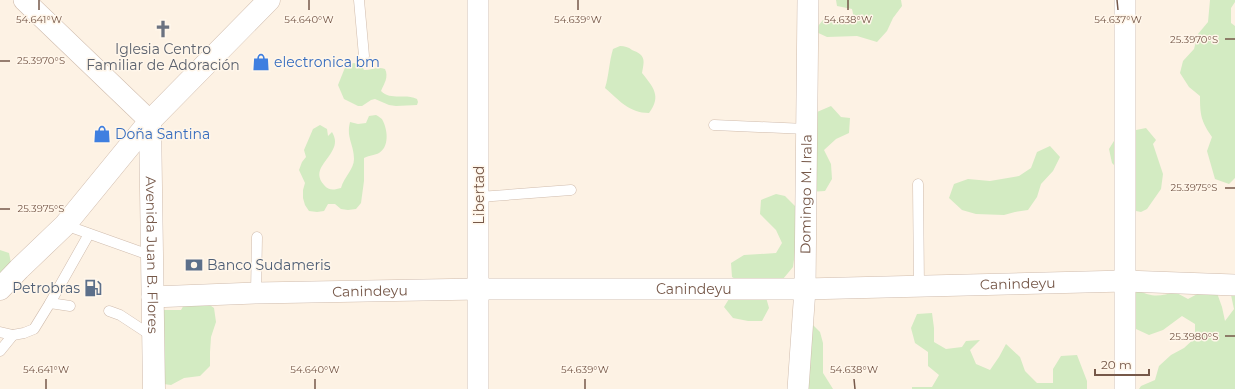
<svg xmlns="http://www.w3.org/2000/svg" width="1235" height="389" font-family="Montserrat,sans-serif">
<rect width="100%" height="100%" fill="#fdf2e4"/>
<g fill="#d3ebc2">
<path d="M836 0H901L902 6 893 18 887 31 877 42 857 36 827 37 814 31 823 20 839 19 855 23 852 9 837 6Z"/>
<path d="M1210 0H1235V2L1231 8V23L1235 26V178L1229 184 1215 179 1207 151 1212 137C1201 121 1200 115 1200 96L1189 87 1180 73 1183 61 1194 49 1198 34 1208 22Z"/>
<path d="M620 46C625 46 628 47 632 50 645 55 645 59 642 73 653 87 662 96 649 113 629 113 619 100 605 88 609 75 609 62 613 49Z"/>
<path d="M354 63 362 66 364 70C372 70 378 66 385 69 389 77 384 84 381 91 391 101 406 93 417 99L418 102 417 105 396 106 389 105 375 99 371 100 362 106H358L344 99 338 85 346 65Z"/>
<path d="M831 106 841 117 850 118 849 133 836 139 824 150 831 164 832 179 825 191 808 192 817 112Z"/>
<path d="M376 115C379 117 382 118 383 121 388 131 389 147 379 153 375 155 370 155 364 158V181L361 203 356 209 348 210 341 209 335 204H328L324 211 317 212 309 211 305 205 303 198V190L305 183 299 170 302 162 306 157 304 150 313 129 320 125 327 129 328 136 332 132C335 137 336 142 334 147 329 161 311 170 324 185 329 191 334 190 341 188 344 177 354 169 354 159 354 144 346 138 350 122L358 124 366 123 369 116Z"/>
<path d="M1146 128 1156 140 1153 144 1163 174 1161 189 1147 209 1141 212 1126 209 1114 201 1115 186 1122 173 1112 163 1109 149 1117 136 1131 131Z"/>
<path d="M1050 146 1060 157 1053 171 1041 184 1037 197 1028 210 1015 212 1004 215 976 214 962 210 949 198 954 184 968 179 990 181 1019 176 1031 168 1037 152Z"/>
<path d="M776 194 785 196 796 207 795 252 793 267 783 279 765 294 769 308 762 321H748L733 318 724 307 732 294 743 284 732 277 731 263 744 255 776 253 782 243 776 230 760 214 761 200Z"/>
<path d="M0 250 9 253 11 263 0 276Z"/>
<path d="M1138 290C1152 298 1161 296 1175 292L1188 299 1201 292 1217 293 1222 307 1225 321 1234 309 1231 295 1235 294V389H1139L1141 386 1155 380 1159 366 1171 355 1184 348 1195 338V324L1182 316 1163 330 1149 335 1136 329 1129 316V302Z"/>
<path d="M201 299 214 308 216 322 211 337 210 352V366L200 376 184 378 171 385 156 383 164 310H181L185 303Z"/>
<path d="M932 313 934 328V342L946 349 962 347 966 341 980 340 970 350 976 364 990 370 999 357 1006 344 1020 357 1025 371 1037 383H1053V369L1061 356 1077 355 1087 381V389H912V387H932L939 375 928 366V352L915 343 911 328 917 314Z"/>
<path d="M809 321 820 332 823 343V373L833 389H797Z"/>
</g>
<g fill="none" stroke-linecap="round" stroke-linejoin="round">
<g stroke="#d0bcad" stroke-width="11">
<g id="service">
<path d="M359 0 364 56"/>
<path d="M714 125 806 129"/>
<path d="M918 184 919 287"/>
<path d="M479 197 571 190"/>
<path d="M65 225 152 256"/>
<path d="M256 293 257 237"/>
<path d="M50 303 70 306"/>
<path d="M109 311 120 315 152 336"/>
<path d="M0 332 13 335 24 333 34 329 50 303 89 234"/>
<path d="M0 351 13 335"/>
</g>
</g>
<g stroke="#d0bcad" stroke-width="22">
<g id="minor">
<path d="M24 0 150 121"/>
<path id="s1" d="M152 297 256 293 479 289H805L1125 281 1235 285"/>
<path d="M478 389V0"/>
<path id="s2" d="M798 389 805 289 808 0"/>
<path d="M1125 389V0"/>
</g>
</g>
<g stroke="#d0bcad" stroke-width="23">
<g id="tertiary">
<path id="s3" d="M150 121 154 389"/>
<path d="M0 289 19 269 65 225 150 121 269 0"/>
</g>
</g>
<use href="#service" stroke="#fff" stroke-width="10"/>
<use href="#minor" stroke="#fff" stroke-width="21"/>
<use href="#tertiary" stroke="#fff" stroke-width="22"/>
</g>
<path fill="none" stroke="#765849" stroke-width="1.5" d="M39 0V10M309 0V10M578 0V10M848 0V10M1117 0 1118 10M1225 39H1235M0 61H10M1225 188H1235M0 209H10M1225 336H1235M46 379V389M315 379V389M585 379V389M854 379 855 389"/>
<defs>
<g id="church-bare" transform="scale(1.38)"><path d="M-1.2-6h2.4v3.5h3.3v2.4h-3.3V6h-2.4V-.1h-3.3v-2.4h3.3Z" fill="#6b7280" stroke="#fff6ea" stroke-width="2.5" paint-order="stroke"/></g>
<g id="shop-bare" transform="scale(1.38)"><path d="M-5-2.5h2.3a2.7 3.5 0 0 1 5.4 0H5L5.5 6h-11ZM-1.5-2.5h3a1.5 2.3 0 0 0-3 0Z" fill="#3f7fe0" stroke="#fff6ea" stroke-width="2.5" paint-order="stroke"/></g>
<g id="bank-bare" transform="scale(1.38)"><path d="M-6-4H6V4H-6ZM0-2.3a2.3 2.3 0 1 0 0 4.6a2.3 2.3 0 1 0 0-4.6Z" fill="#5c6f8a" stroke="#fff6ea" stroke-width="2.5" paint-order="stroke"/></g>
<g id="fuel-bare" transform="scale(1.38)"><path d="M-5.5-6h7V0h2V4h1.3V-2.5L3-4.5l.8-.8L6-3V5H2.5V1h-1V6h-7ZM-4.2-4.7v3.2H.2V-4.7Z" fill="#5c6f8a" stroke="#fff6ea" stroke-width="2.5" paint-order="stroke"/></g>
</defs>
<g fill-rule="evenodd">
<use href="#church-bare" x="163" y="29"/>
<use href="#shop-bare" x="261" y="62"/>
<use href="#shop-bare" x="102" y="134"/>
<use href="#bank-bare" x="194" y="265"/>
<use href="#fuel-bare" x="93" y="288"/>
</g>
<g text-anchor="middle" stroke-width="3" stroke-linejoin="round" paint-order="stroke">
<g font-size="14" fill="#5b616d" stroke="#fff6ea">
<text x="163" y="54">Iglesia Centro<tspan x="163" dy="16">Familiar de Adoración</tspan></text>
</g>
<g font-size="14" fill="#366cbe" stroke="#fff6ea" text-anchor="start">
<text x="274" y="67">electronica bm</text>
<text x="115" y="139">Doña Santina</text>
</g>
<g font-size="14" fill="#765849" stroke="#fff6ea">
<text transform="translate(479 195) rotate(-90)" y="5">Libertad</text>
<text dy="5" stroke="none"><textPath href="#s2" startOffset="195">Domingo M. Irala</textPath></text>
<text dy="5" stroke="none"><textPath href="#s3" startOffset="134">Avenida Juan B. Flores</textPath></text>
<text dy="5" stroke="none"><textPath href="#s1" startOffset="866">Canindeyu</textPath></text>
<text dy="5" stroke="none"><textPath href="#s1" startOffset="542">Canindeyu</textPath></text>
<text dy="5" stroke="none"><textPath href="#s1" startOffset="218">Canindeyu</textPath></text>
</g>
<g font-size="14" fill="#4e5e75" stroke="#fff6ea" text-anchor="start">
<text x="207" y="270">Banco Sudameris</text>
<text x="80" y="293" text-anchor="end">Petrobras</text>
</g>
</g>
<g font-size="10" text-anchor="middle" fill="#765849" stroke="#fff6ea" stroke-width="3" stroke-linejoin="round" paint-order="stroke">
<text x="39" y="23">54.641°W</text>
<text x="309" y="23">54.640°W</text>
<text x="578" y="23">54.639°W</text>
<text x="848" y="23">54.638°W</text>
<text x="1118" y="23">54.637°W</text>
<text x="1194" y="43">25.3970°S</text>
<text x="41" y="64">25.3970°S</text>
<text x="1194" y="191">25.3975°S</text>
<text x="41" y="212">25.3975°S</text>
<text x="1194" y="340">25.3980°S</text>
<text x="46" y="373">54.641°W</text>
<text x="315" y="373">54.640°W</text>
<text x="585" y="373">54.639°W</text>
<text x="854" y="373">54.638°W</text>
</g>
<path d="M1095 369v6h54v-6" fill="none" stroke="#765849" stroke-width="2"/>
<text x="1101" y="369" font-size="12" fill="#765849" stroke="#fff6ea" stroke-width="3" paint-order="stroke">20 m</text>
</svg>
